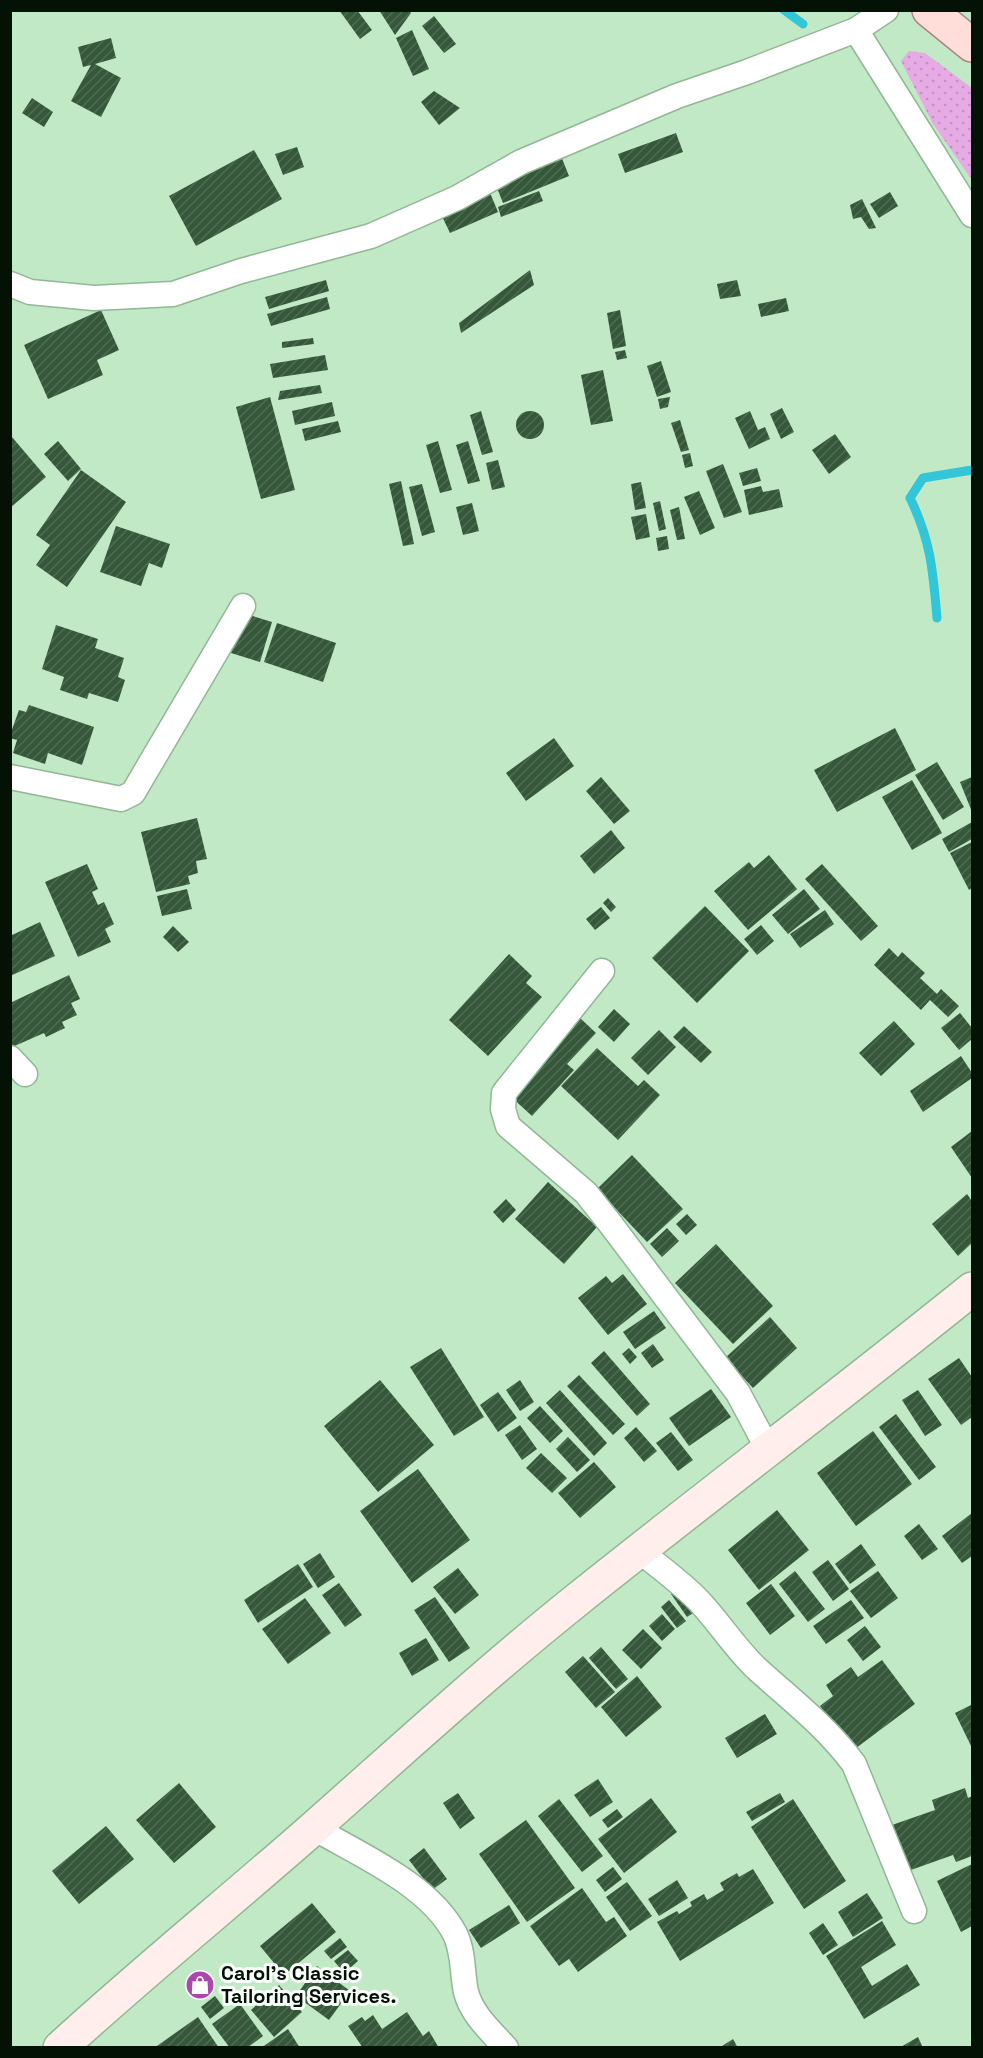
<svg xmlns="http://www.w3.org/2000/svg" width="983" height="2058" font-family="'Space Grotesk',sans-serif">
<defs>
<pattern id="grass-dots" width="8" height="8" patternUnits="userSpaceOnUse" patternTransform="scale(1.5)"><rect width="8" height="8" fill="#e6aae4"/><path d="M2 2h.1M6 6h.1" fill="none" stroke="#c491c2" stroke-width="1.8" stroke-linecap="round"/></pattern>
<pattern id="building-hatch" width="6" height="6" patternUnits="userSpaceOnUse" patternTransform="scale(1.5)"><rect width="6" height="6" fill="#36583a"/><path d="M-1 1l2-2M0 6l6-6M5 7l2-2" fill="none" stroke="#4f6b52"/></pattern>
</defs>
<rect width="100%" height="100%" fill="#c1e9c5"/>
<path fill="url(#grass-dots)" d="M909 51 925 53 972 88V180L933 124 901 61Z"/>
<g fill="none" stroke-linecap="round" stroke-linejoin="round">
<g stroke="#32c6d8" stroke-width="9">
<path d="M784 10 803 24"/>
<path d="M937 618C933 571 931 541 910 498L923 478 972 470"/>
</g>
</g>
<g fill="url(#building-hatch)">
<path d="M339 10H357L372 30 360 39Z"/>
<path d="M379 10H409L411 13 395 35Z"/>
<path d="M434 16 456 44 444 53 422 26Z"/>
<path d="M412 30 429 69 413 76 396 38Z"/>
<path d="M111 38 116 58 95 64 121 78 101 117 71 101 91 65 83 67 78 47Z"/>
<path d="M434 91 460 108 439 125 421 102Z"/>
<path d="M32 98 53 112 44 127 22 113Z"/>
<path d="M676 133 683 152 625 173 618 154Z"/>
<path d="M297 147 304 167 283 175 275 154Z"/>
<path d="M254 150 282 199 196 246 169 196Z"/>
<path d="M561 156 569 176 503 203 495 183Z"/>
<path d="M488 188 498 212 450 233 439 210Z"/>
<path d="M539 191 543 201 501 217 498 207Z"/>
<path d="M890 192 898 206 879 218 870 204Z"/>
<path d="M862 199 876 228 869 229 861 217 853 219 850 205Z"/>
<path d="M530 270 534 285 461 333 459 323Z"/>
<path d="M326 280 329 291 269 309 265 297Z"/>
<path d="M737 280 741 296 720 299 717 284Z"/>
<path d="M327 297 330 309 271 326 267 314Z"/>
<path d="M786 298 789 311 761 317 758 304Z"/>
<path d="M101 310 119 350 97 360 103 375 48 399 24 345Z"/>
<path d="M620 310 626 346 613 349 607 313Z"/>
<path d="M313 338 314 344 282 348V342Z"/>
<path d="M625 350 627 358 617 360 615 352Z"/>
<path d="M325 355 328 370 273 378 270 364Z"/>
<path d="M661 361 671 392 657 397 647 366Z"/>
<path d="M603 370 613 421 591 425 581 375Z"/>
<path d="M320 385 322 393 278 400 280 391Z"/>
<path d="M270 397 295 490 261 499 236 407Z"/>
<path d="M670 397 668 407 660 409 658 399Z"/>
<path d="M332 402 335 416 295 425 292 411Z"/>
<path d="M782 408 794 432 781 439 770 414Z"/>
<circle cx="530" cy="425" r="14"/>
<path d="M481 411 493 452 482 455 470 415Z"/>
<path d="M750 411 758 430 765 427 770 439 749 449 735 418Z"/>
<path d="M680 420 689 450 681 452 671 423Z"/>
<path d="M338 421 341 432 305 441 302 429Z"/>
<path d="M835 434 851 457 829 474 812 450Z"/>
<path d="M12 437 46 477 10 508V438Z"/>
<path d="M58 441 81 469 68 481 44 454Z"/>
<path d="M438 441 452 490 440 493 426 445Z"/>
<path d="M468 441 480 481 468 484 456 445Z"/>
<path d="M690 453 693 466 685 468 682 455Z"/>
<path d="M498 460 505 487 492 490 486 463Z"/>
<path d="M723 464 742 512 724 518 706 471Z"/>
<path d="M757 468 761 481 743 486 739 473Z"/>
<path d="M81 470 126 502 67 587 36 565 50 545 36 535Z"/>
<path d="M401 481 414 544 403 546 389 484Z"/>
<path d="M641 482 646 508 635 510 631 484Z"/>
<path d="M422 484 435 532 422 536 409 487Z"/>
<path d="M761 486 763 492 779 489 783 507 749 515 744 490Z"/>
<path d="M699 491 715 528 700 535 684 497Z"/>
<path d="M660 501 666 529 659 531 653 503Z"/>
<path d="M472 503 479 531 463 535 456 507Z"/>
<path d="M679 507 685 539 677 540 670 510Z"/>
<path d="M646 514 650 537 636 540 631 517Z"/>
<path d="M116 526 170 544 162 568 149 563 141 586 100 572Z"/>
<path d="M667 536 669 549 658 551 656 538Z"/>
<path d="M243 613 272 622 260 662 231 653Z"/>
<path d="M277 623 336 643 323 682 264 662Z"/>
<path d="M56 625 98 639 95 648 124 658 118 677 125 680 118 702 89 693 87 699 60 690 64 677 42 669Z"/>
<path d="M29 705 94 727 82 765 48 753 45 764 13 753 17 740 10 738V735L19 710 26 712Z"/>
<path d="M895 728 916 770 837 812 814 770Z"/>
<path d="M554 738 574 766 526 801 506 773Z"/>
<path d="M937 762 964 807 943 820 915 775Z"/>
<path d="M601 777 630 811 614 824 586 791Z"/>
<path d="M972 777V812L960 782Z"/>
<path d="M912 780 942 833 912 850 882 797Z"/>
<path d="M197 818 207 859 196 861 198 873 188 876 190 884 156 892 141 832Z"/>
<path d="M972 822V839L949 852 942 839Z"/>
<path d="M611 830 625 848 594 874 580 856Z"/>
<path d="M972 842V888L969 890 950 853Z"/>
<path d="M769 855 797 889 748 930 714 891 749 862 754 868Z"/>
<path d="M87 864 98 889 92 892 98 905 104 902 114 924 105 929 111 942 78 957 45 882Z"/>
<path d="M822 864 878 926 861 941 805 879Z"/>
<path d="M187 889 192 909 162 916 157 896Z"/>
<path d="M804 889 820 909 788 934 772 915Z"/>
<path d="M608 898 616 907 611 912 603 903Z"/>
<path d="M705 906 749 951 697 1003 652 958Z"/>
<path d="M601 907 610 918 595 930 586 919Z"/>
<path d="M825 910 834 924 800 948 790 934Z"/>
<path d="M40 922 55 956 10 976V936Z"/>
<path d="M761 925 774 941 757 955 744 939Z"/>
<path d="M173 926 189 942 178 952 163 937Z"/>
<path d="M889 948 898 957 902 952 925 973 920 978 937 994 941 989 959 1006 948 1017 930 1000 921 1010 874 965Z"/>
<path d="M509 954 532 976 526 983 542 997 488 1056 449 1020Z"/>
<path d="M69 975 80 999 71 1003 77 1015 62 1022 65 1028 46 1037 44 1033 10 1048V1003Z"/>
<path d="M614 1009 630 1024 614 1042 598 1027Z"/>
<path d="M960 1013 972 1028V1039L959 1050 941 1028Z"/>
<path d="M579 1017 596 1033 567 1064 574 1070 532 1116 508 1094Z"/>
<path d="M894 1021 915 1044 881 1076 859 1053Z"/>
<path d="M684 1026 712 1052 701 1063 673 1037Z"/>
<path d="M659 1030 676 1047 648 1075 631 1058Z"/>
<path d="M597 1048 638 1086 644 1080 660 1095 618 1140 561 1086Z"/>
<path d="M961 1056 972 1073V1078L923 1112 910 1091Z"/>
<path d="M972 1131V1178L951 1147Z"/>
<path d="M632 1155 683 1209 647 1242 597 1189Z"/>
<path d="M548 1182 597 1227 564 1264 515 1219Z"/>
<path d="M967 1194 972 1201V1243L958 1256 932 1224Z"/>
<path d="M506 1199 516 1210 503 1223 493 1212Z"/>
<path d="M687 1214 697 1225 686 1235 676 1224Z"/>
<path d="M667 1228 679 1241 662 1257 650 1244Z"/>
<path d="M716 1244 773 1306 733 1344 675 1283Z"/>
<path d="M623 1274 647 1304 608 1335 578 1298 606 1276 612 1283Z"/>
<path d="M654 1311 666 1328 635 1349 623 1332Z"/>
<path d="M770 1317 797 1348 753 1388 725 1358Z"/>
<path d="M653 1344 664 1360 652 1368 641 1353Z"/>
<path d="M441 1348 484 1417 454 1436 410 1367Z"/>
<path d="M629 1348 637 1357 630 1364 622 1354Z"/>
<path d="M604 1351 650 1404 637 1416 591 1363Z"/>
<path d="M959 1358 972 1377V1417L961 1425 928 1379Z"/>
<path d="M579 1375 625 1424 613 1435 567 1386Z"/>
<path d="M380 1380 434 1445 378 1492 324 1426Z"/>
<path d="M520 1380 534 1402 520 1411 506 1390Z"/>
<path d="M711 1389 731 1417 689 1446 669 1418Z"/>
<path d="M560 1390 607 1443 594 1456 546 1403Z"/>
<path d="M918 1390 942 1425 925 1436 902 1400Z"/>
<path d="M498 1392 517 1418 498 1432 480 1405Z"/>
<path d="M540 1406 563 1431 550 1443 527 1418Z"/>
<path d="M896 1414 936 1467 919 1480 879 1427Z"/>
<path d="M520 1425 537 1449 522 1460 505 1435Z"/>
<path d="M636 1427 657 1451 644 1462 624 1438Z"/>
<path d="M873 1431 912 1484 856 1526 817 1473Z"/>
<path d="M671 1432 693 1460 678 1471 656 1443Z"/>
<path d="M568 1437 590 1460 577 1472 556 1449Z"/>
<path d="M541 1453 567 1478 552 1493 526 1468Z"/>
<path d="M594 1462 616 1487 580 1518 558 1493Z"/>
<path d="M418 1469 470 1540 412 1583 360 1511Z"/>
<path d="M777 1510 809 1550 759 1590 728 1550Z"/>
<path d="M972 1513V1556L962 1563 942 1536Z"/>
<path d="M919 1524 938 1549 922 1560 904 1536Z"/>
<path d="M861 1544 876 1565 850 1584 835 1564Z"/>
<path d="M320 1553 335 1577 318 1588 303 1564Z"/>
<path d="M828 1560 849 1589 833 1601 812 1572Z"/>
<path d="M298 1564 313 1587 258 1623 244 1600Z"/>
<path d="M458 1568 479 1595 455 1614 433 1587Z"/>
<path d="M795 1571 825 1609 808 1622 779 1584Z"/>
<path d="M878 1571 898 1598 871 1618 850 1591Z"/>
<path d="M339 1583 362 1615 345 1627 322 1595Z"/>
<path d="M771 1584 795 1616 770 1635 746 1603Z"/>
<path d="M682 1586 698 1610 687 1617 671 1594Z"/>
<path d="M435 1597 470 1648 449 1662 414 1610Z"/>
<path d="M305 1598 331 1633 288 1664 262 1629Z"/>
<path d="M669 1600 686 1621 677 1628 661 1607Z"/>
<path d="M851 1600 864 1618 826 1644 813 1626Z"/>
<path d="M662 1614 675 1629 662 1641 649 1626Z"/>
<path d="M865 1626 881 1647 863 1661 847 1640Z"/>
<path d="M643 1629 662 1648 641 1669 622 1650Z"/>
<path d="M426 1638 439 1660 412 1676 399 1653Z"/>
<path d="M601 1647 628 1679 616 1689 589 1658Z"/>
<path d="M583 1656 615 1692 596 1708 565 1672Z"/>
<path d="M882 1660 915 1704 852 1751 820 1706 833 1696 826 1685 851 1667 858 1677Z"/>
<path d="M637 1676 662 1707 626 1737 601 1707Z"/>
<path d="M971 1705 972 1707V1748L955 1713Z"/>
<path d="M765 1714 777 1734 737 1758 725 1738Z"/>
<path d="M598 1779 613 1802 590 1817 574 1795Z"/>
<path d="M179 1783 216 1827 174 1863 136 1820Z"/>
<path d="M965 1788 968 1798 972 1796V1856L956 1862 953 1855 908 1871 892 1825 935 1810 932 1800Z"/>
<path d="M458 1793 475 1818 460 1829 443 1803Z"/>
<path d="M780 1793 785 1802 752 1821 746 1812Z"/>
<path d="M651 1798 677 1832 624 1873 598 1839Z"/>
<path d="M559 1799 603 1856 582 1872 538 1816Z"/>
<path d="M793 1799 846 1881 804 1909 751 1827Z"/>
<path d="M617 1809 623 1817 608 1828 602 1820Z"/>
<path d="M526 1820 575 1888 527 1922 479 1854Z"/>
<path d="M106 1826 134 1859 79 1904 52 1871Z"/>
<path d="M424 1848 447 1879 432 1890 409 1860Z"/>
<path d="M972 1864V1926L961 1932 937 1881Z"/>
<path d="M613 1867 622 1879 605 1892 596 1880Z"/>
<path d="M753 1869 774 1903 680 1961 657 1922 677 1911 679 1914 692 1906 690 1902 704 1894 707 1900 724 1890 720 1883 737 1873 739 1877Z"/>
<path d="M677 1880 688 1898 659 1916 648 1899Z"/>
<path d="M627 1882 652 1916 630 1931 606 1897Z"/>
<path d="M582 1888 606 1922 614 1917 627 1936 578 1972 569 1959 559 1966 530 1926Z"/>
<path d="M867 1893 883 1918 853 1937 838 1912Z"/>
<path d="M312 1903 336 1932 284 1975 260 1946Z"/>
<path d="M509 1905 520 1923 481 1948 469 1930Z"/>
<path d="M882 1921 896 1945 861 1967 872 1986 907 1964 920 1985 864 2019 826 1956Z"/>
<path d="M823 1923 838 1945 823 1955 809 1933Z"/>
<path d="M340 1938 347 1947 331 1959 324 1951Z"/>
<path d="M348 1950 358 1961 344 1973 334 1961Z"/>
<path d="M317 1966 350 1991 329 2020 296 1996Z"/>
<path d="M279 1985 302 2012 274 2037 251 2010Z"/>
<path d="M215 1996 224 2008 210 2019 201 2007Z"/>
<path d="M240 2004 263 2036 247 2048H230L212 2024Z"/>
<path d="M407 2012 423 2036 429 2031 439 2048H363L348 2026 362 2017 365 2021 373 2015 382 2029Z"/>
<path d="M198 2017 219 2048H154Z"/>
<path d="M288 2029 300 2048H261Z"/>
<path d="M918 2037 923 2048H899Z"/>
<path d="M733 2039 738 2048H719Z"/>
</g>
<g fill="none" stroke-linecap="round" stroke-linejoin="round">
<g stroke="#91b795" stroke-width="27">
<g id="street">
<path d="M856 30 972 215"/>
<path d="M10 284 30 292 94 298 173 294 241 271 371 236 457 198 521 162 677 96 747 72 856 30 886 10"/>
<path d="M10 777 121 799 133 793 243 606"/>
<path d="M602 971 504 1093 503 1109 508 1126 586 1193 609 1222 738 1393 768 1449"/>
<path d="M10 1058 25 1074"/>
<path d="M640 1551C658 1566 679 1581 696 1598 717 1619 733 1646 756 1668 790 1699 826 1726 854 1764L914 1911"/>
<path d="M314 1828C360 1855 430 1885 455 1934 464 1952 462 1974 466 1992 472 2015 491 2031 506 2048"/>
</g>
</g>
<g stroke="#91b795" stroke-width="36">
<path id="secondary" d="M60 2048C144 1971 232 1900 317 1825 403 1749 488 1671 578 1599 709 1494 842 1394 972 1289"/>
</g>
<g stroke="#a7877e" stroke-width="36">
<path id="primary" d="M929 10 972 45"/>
</g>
<use href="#street" stroke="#fff" stroke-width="24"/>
<use href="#secondary" stroke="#ffeeec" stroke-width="33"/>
<use href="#primary" stroke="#ffddd9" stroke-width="33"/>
</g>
<defs>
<g id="shop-disc" transform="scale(1.5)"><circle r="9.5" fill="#ac47ad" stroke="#fbfffb"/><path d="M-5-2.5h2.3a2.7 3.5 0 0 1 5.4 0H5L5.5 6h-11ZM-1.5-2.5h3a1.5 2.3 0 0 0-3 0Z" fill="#fff"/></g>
</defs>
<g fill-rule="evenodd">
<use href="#shop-disc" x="200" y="1985"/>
</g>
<g text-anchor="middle" stroke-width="6" stroke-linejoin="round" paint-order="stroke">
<g font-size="20" font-weight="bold" fill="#041105" stroke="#fbfffb" text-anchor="start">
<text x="221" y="1980">Carol's Classic<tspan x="221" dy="23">Tailoring Services.</tspan></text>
</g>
</g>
<rect width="983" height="2058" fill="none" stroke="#041105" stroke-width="24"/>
</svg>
